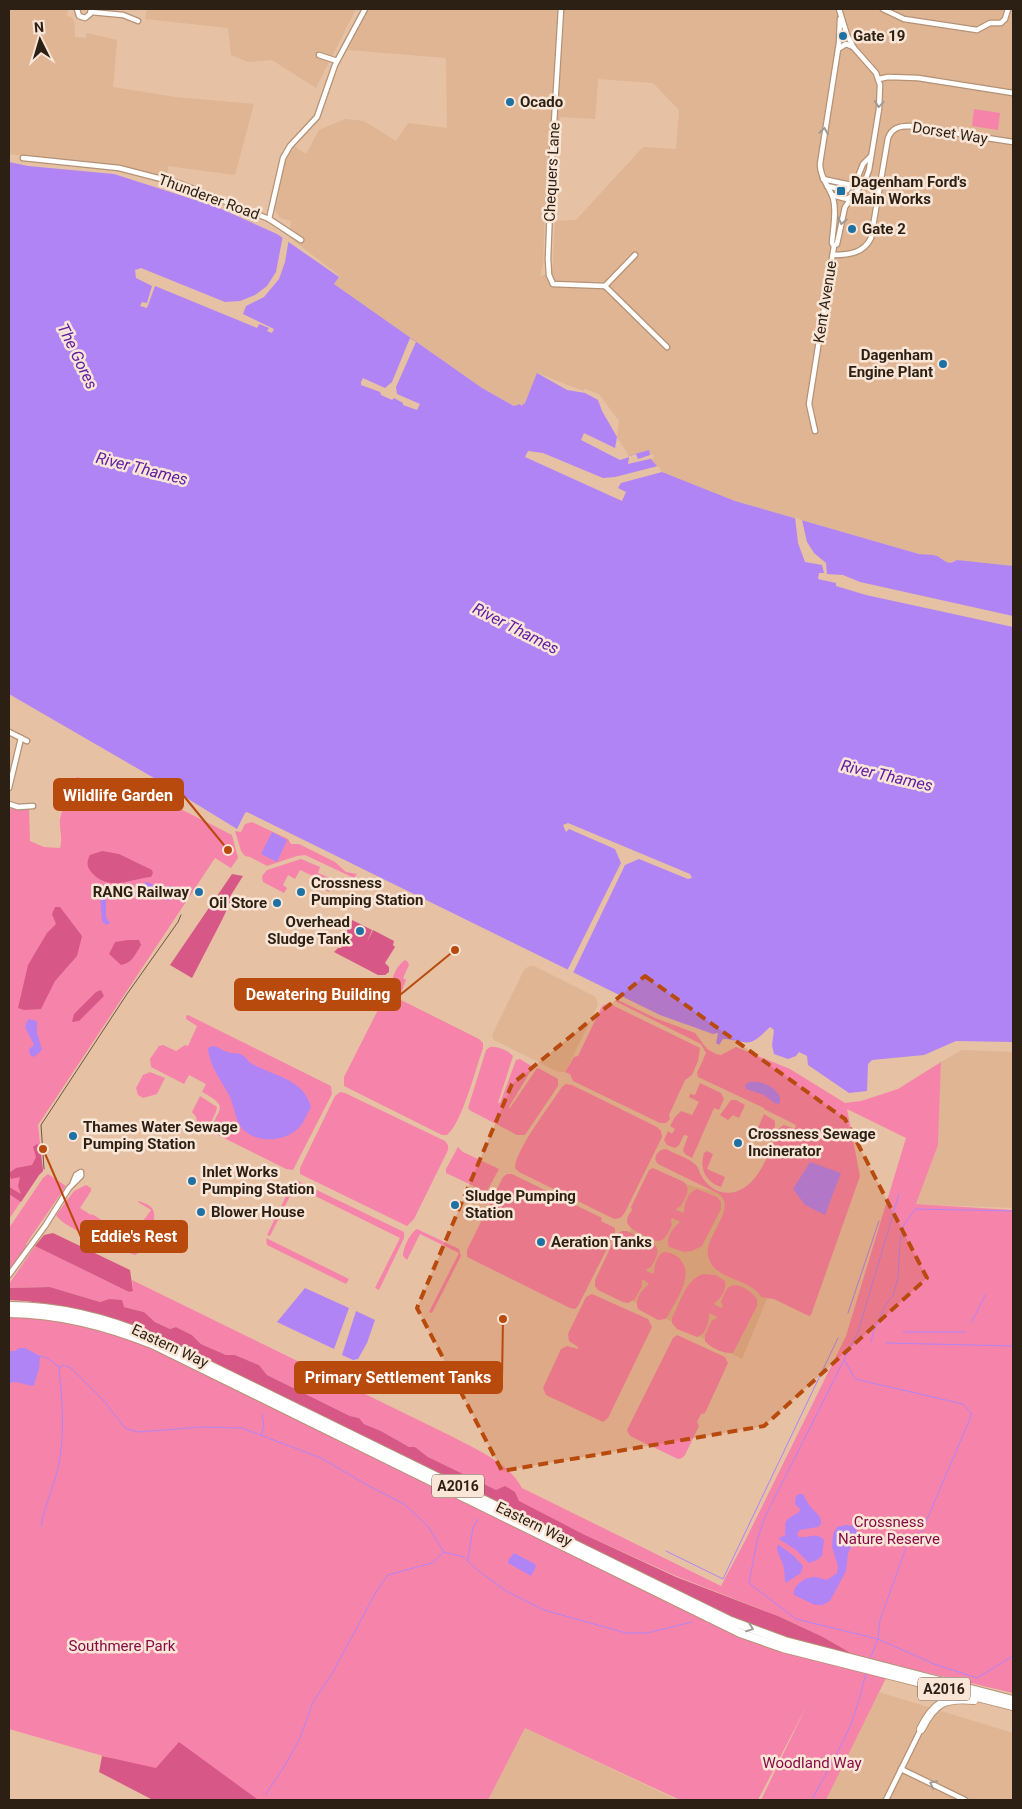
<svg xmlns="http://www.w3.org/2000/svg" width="1022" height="1809" font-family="Roboto,sans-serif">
<rect width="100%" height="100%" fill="#e6c1a4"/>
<g fill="#dfb593" fill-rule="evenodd">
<path d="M9 9H68L67 16 71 17 74 20 75 37 86 38V33L117 40 113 87 175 97 254 104 235 175 168 166V177L160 175 157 182 119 168 9 154Z"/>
<path d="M147 9H356L316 88 272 60 248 62 231 55 228 28 145 19Z"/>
<path d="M367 9H1013V566L956 561 946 562 939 557 919 554 735 501 662 472 651 459 649 450 629 456 617 437 619 421 599 394 585 389 583 391 538 373 525 403 521 406H515L482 388 334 284 340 276 289 237 291 221 280 218 275 210 285 159 293 145 306 154 319 130 345 119 364 121 396 141 408 123 447 128 446 58 348 50ZM598 79 653 83 679 110 676 149 643 147 576 220 555 221 560 117 595 119ZM545 211 555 221 553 265 544 275 540 276 543 265Z"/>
<path d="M529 966H534L594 996 597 1000 598 1005 565 1072H558L494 1040 492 1035 524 970Z"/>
<path d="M962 1050 1013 1052V1208L916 1204 938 1145 941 1062Z"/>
<path d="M656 1176 745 1200 771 1289 742 1359 604 1286Z"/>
<path d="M879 1692 1013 1733V1800H826Z"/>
<path d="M525 1728 677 1800H488Z"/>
</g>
<g fill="#f684aa">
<path d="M974 109 1000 113 998 130 972 126Z"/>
<path d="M77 777 112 789H141L232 835 238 858 231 868 215 858 38 1125 43 1171 39 1175 9 1219V808L23 810 29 808 30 841 44 847 60 848C63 838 59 829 60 819 63 804 71 791 77 777Z"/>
<path d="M252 822 288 839 291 844H299L335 862 346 872 357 874 354 878 305 855 297 856 267 866 250 857 245 856 241 851 235 831 241 832 245 824Z"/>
<path d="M301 859 320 867 318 873 332 879 334 883 329 892 320 887 317 890 310 886 315 877 300 870 295 879 288 875 283 885 287 888 284 893 263 882 262 876 267 870Z"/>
<path d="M405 960 408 962 409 965 403 978 406 980 400 996 393 991C389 981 396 966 405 960Z"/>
<path d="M388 996 395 997 479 1039 483 1043V1048C476 1068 462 1123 447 1135H442L344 1086V1077L383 1000Z"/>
<path d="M618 1000 655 1018 695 1033 707 1049 716 1054 721 1055 736 1047 790 1069 845 1103 861 1101 898 1089 941 1062 938 1145 916 1204 1013 1210V1693L856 1656 823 1637 778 1616 676 1576 583 1534 428 1457 415 1447H409L381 1431 364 1424 359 1418 350 1416 267 1375 259 1365 235 1355H226L201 1344 192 1335 176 1327 170 1329 155 1322 144 1312 124 1307 109 1299 100 1302 50 1287 9 1288V1284L35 1246 129 1292 133 1290 132 1280 451 1436C477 1450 508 1462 522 1488L721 1586 745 1541 846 1336 906 1138 847 1109 860 1176 811 1315 809 1316 774 1299 761 1297C750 1277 712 1281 708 1255 704 1236 740 1206 717 1193L658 1164C653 1159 656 1153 661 1150L666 1149C675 1154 689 1158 696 1165 699 1168 699 1172 701 1175 705 1183 713 1190 721 1192 750 1198 764 1165 773 1144 776 1136 777 1128 784 1125L795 1129 796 1125 764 1109V1108L698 1077 697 1073 706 1053 701 1044 615 1001Z"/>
<path d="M608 1003 700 1048 698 1061 692 1075 685 1080 669 1115 670 1119 666 1123H660L573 1081 570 1074 565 1072 574 1057 578 1056 602 1006Z"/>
<path d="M188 1015 331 1086 332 1094 293 1170 286 1169 214 1133C209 1111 237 1110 202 1092L206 1084 189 1075 184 1084 151 1067 150 1059 159 1046 163 1045 176 1051 185 1045 188 1046 197 1026 186 1019V1016Z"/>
<path d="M490 1047C497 1046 509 1051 513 1056L498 1103H500L516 1060 520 1059 533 1067 509 1107 510 1108 537 1068 540 1069 558 1079V1086L525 1135H517L471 1111 468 1108 486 1050Z"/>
<path d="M150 1072 165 1078 157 1094 143 1098 138 1095 136 1088 143 1075Z"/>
<path d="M700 1083 721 1093 724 1099 719 1110 714 1108 692 1158 685 1154 683 1150 688 1136 684 1135 679 1145 675 1148 667 1145 664 1140 668 1131 672 1134 675 1129 670 1126 675 1117 681 1111 692 1115 699 1102 689 1097 690 1094 695 1095Z"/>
<path d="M566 1084 572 1085 657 1127 661 1131 662 1137 624 1214 620 1218 614 1219 519 1172 515 1168C515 1150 551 1104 562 1087Z"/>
<path d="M340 1092 345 1093 445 1141 448 1145V1150L414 1219 407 1226 300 1174V1168L335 1096Z"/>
<path d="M200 1096 217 1107 216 1112 209 1126 204 1128 198 1125 196 1117 192 1112Z"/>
<path d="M731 1100H736L745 1105 739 1118 733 1115 728 1120 720 1115Z"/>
<path d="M764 1114 775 1121V1127L769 1138 762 1136 763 1134 757 1130Z"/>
<path d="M458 1147 463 1152 499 1169 487 1191H484L446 1173V1169Z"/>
<path d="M707 1151 713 1154 707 1169 725 1177 721 1187C706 1182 699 1169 704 1153Z"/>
<path d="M653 1168 684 1182C692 1190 685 1198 681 1206L677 1208 676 1210 684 1213C684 1205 687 1192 697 1189L717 1197 721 1202V1209L702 1246 692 1251 684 1252 669 1247C665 1237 673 1228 680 1222L672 1218 671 1220 672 1225C668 1232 666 1242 656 1241 649 1237 627 1230 627 1221 627 1217 630 1213 632 1210L631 1207 649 1170Z"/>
<path d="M48 1174 66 1186 26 1244 27 1245 9 1271V1228L43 1178Z"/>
<path d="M507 1174H512L602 1218 601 1221 615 1228V1233L578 1306 575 1309 570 1308 467 1257V1250L503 1177Z"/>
<path d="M298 1181 404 1232V1238L379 1290 375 1288 400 1238 295 1186 270 1236 267 1235 292 1184Z"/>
<path d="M86 1185 91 1188V1191L80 1208 91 1215 92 1214 119 1231 123 1225 135 1232 151 1210 138 1202 139 1201C142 1202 147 1204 150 1206 162 1215 145 1242 140 1252L135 1255 132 1254C115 1247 64 1229 56 1215L74 1191Z"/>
<path d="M417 1229 459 1249 461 1256 432 1313 429 1312 459 1253 420 1234 407 1260 403 1256C403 1248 410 1233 417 1229Z"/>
<path d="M622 1231H627L655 1245C661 1252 655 1260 651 1267L647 1269 646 1271 654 1274C654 1266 656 1256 664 1252 670 1252 674 1254 679 1258 696 1274 676 1300 668 1316L665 1319 658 1320 638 1309C634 1298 643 1289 649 1284L642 1279V1286L635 1299 628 1303 623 1302 598 1290 595 1286V1280L617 1234Z"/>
<path d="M266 1238 349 1279 346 1284 267 1245Z"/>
<path d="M703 1274 716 1275 725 1281C727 1291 720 1299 714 1304L721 1308 723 1306 721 1302C723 1297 725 1290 729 1287 737 1281 753 1292 757 1299V1306L733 1353C724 1354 711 1348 705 1341V1335L712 1320 716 1319 717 1317 709 1313C709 1322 707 1334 697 1337L677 1329 672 1323V1318C680 1303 685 1280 703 1274Z"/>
<path d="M592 1294 648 1319 652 1327 608 1418 603 1422 546 1395 543 1388 561 1349 567 1346 578 1349V1347L569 1341 568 1334 586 1297Z"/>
<path d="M9 1316 75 1320 121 1335 156 1350 737 1635 781 1652 886 1678 826 1800H761L807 1705 758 1800H680L525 1728 488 1800H257L9 1729Z"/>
<path d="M677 1335 725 1357 728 1363 705 1413 701 1414 697 1422 699 1426 685 1455 682 1458 678 1459 630 1436 627 1430 673 1338Z"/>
</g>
<g fill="#d75786">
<path d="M102 851 119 854 152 870 153 873 151 877C129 879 110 892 92 873 87 867 86 863 90 855Z"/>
<path d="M232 874 243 876 231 895 230 903 222 920 192 978 170 965Z"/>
<path d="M55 907H60L82 936 77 956 55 981 41 1009 24 1010 18 1008 28 965 47 933 56 924 52 914Z"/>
<path d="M352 920 372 930 367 942 373 930 394 941 393 945 395 947 385 963 389 967V972L385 975H378L334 952 338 948H341L342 946 340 945Z"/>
<path d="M128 940H139L141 945C135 955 132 963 121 965L109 954 115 942Z"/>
<path d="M101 990 104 996 79 1021 72 1022 74 1014 96 992Z"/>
<path d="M37 1144 40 1146 43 1171 39 1175 21 1202 9 1194V1187L21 1194 18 1186 20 1177 11 1179 9 1173 16 1168 32 1165 36 1157 33 1147Z"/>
<path d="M53 1233 130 1270 133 1291 129 1292 35 1246 44 1235Z"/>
<path d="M50 1287 100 1302 109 1299 122 1300 124 1307 144 1312 155 1322 170 1329 176 1327 192 1335 201 1344 226 1355H235L259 1365 267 1375 350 1416 359 1418 364 1424 381 1431 409 1447H415L428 1457 496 1490 505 1486 515 1492 519 1501 583 1534 676 1577 778 1616 823 1637 856 1656 784 1637 733 1618 137 1326C95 1312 53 1302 9 1300V1288Z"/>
<path d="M179 1742 257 1799V1800H153L99 1772 102 1756 156 1768Z"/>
</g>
<g fill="#b184f6">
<path d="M9 162 28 166 114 174 217 207 277 234 339 277 334 284 482 388 514 406 520 404 521 406 525 403 537 373 567 390 585 393 598 400 602 411 628 456 649 450 651 459 662 472 735 501 919 554C925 555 935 554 939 557 946 562 949 565 957 560L1013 566V1042L956 1041 924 1055 872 1060 868 1064 867 1091 849 1093 808 1065 807 1056 799 1052 796 1056 788 1059 774 1054 772 1045 774 1030 770 1027C763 1033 754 1045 743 1042 736 1041 731 1039 723 1039L719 1045 716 1043 718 1033 713 1034 660 1015 247 812 245 813 237 829 154 778 9 694Z"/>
<path d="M272 832 287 840 277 862 261 854Z"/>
<path d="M146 882 165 889 172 885V895L168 901 162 896 148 892 134 897 113 893 106 899V917L110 923 106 925 102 921 100 897 111 887C118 889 131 896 137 891 141 888 142 885 146 882Z"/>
<path d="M28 1019 37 1021V1032L42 1050 34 1057 30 1055 29 1049 34 1045 25 1027Z"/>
<path d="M213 1046C219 1047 222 1050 227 1052 232 1054 237 1052 242 1055 247 1058 249 1063 254 1065 276 1076 304 1080 311 1107 308 1112 305 1119 302 1124 290 1141 262 1144 246 1132 235 1124 235 1108 230 1097 222 1081 209 1066 208 1048Z"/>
<path d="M749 1082C762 1081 774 1085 780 1097V1103L776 1104 764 1095 746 1089 745 1085Z"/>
<path d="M810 1162 841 1173 825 1215 805 1205 793 1189Z"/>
<path d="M305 1288 349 1308 334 1349 277 1322Z"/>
<path d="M356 1311 375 1320 367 1343 358 1359 353 1360 342 1355Z"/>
<path d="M19 1348H25L40 1356 39 1369 34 1385 32 1386 16 1382 9 1383V1351H15Z"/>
<path d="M799 1494H803C805 1498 807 1502 810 1506 815 1513 822 1515 821 1524L818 1527 800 1530 797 1534 799 1537C808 1538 817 1532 824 1540L822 1556 817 1560 809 1563 796 1550 779 1539 780 1537 785 1536C786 1520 782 1522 799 1512L800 1509 795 1504 796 1496Z"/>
<path d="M846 1525 854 1526 858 1533 848 1553 846 1571 830 1601 822 1605H815L794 1595C792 1586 805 1577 814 1577 818 1577 823 1579 827 1580L837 1573 838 1566 832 1547 833 1534 837 1527Z"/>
<path d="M779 1545 794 1556 803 1566 801 1573 786 1583C784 1578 785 1575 784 1570 784 1562 777 1555 777 1546Z"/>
<path d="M514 1553 535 1564 536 1567 531 1576 508 1563 509 1559Z"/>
</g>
<g fill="#e6c1a4">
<path d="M283 235 289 238 285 262 279 279 264 297 246 306 243 314 274 329 272 333 267 331 269 328 259 324 257 328 155 286 147 308 140 306 142 302 147 303 152 286 136 278 135 270 141 268 225 302 240 301 255 295 267 286 276 272Z"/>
<path d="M410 338 416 342 396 387 397 394 420 404 417 410 403 405V403L394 398 392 400 381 395 380 392 361 385V382L363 378 385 388 392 382Z"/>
<path d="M584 433 615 448 617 437 629 456 636 454 638 459 653 454 654 458 628 464 629 457 620 460 581 440Z"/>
<path d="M528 451 543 453 603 478 615 477 658 466 662 472 621 483 618 488 626 492 622 501 525 457Z"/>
<path d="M795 517 802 520 807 542 814 553 826 563 827 574 843 575 860 582 1013 616V627L866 595 836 586V583L818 579 819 573H824L822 565 805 562 798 543Z"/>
<path d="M568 823 690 874 692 878 688 879 639 859 625 865 573 973 567 971 621 863 615 849 569 829 566 832 563 825Z"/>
</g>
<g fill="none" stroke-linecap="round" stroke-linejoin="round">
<g stroke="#b184f6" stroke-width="1">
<path d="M899 1194 858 1332 764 1519 757 1541 749 1583 796 1619 878 1639 934 1664 977 1678 1013 1656"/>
<path d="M848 1313 879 1221"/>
<path d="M971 1323 986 1294"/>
<path d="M903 1332H965"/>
<path d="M871 1342 873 1333 885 1306 893 1295 898 1278 900 1241 904 1225 915 1209 1013 1211"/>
<path d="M886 1343 1013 1346"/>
<path d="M40 1356 47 1358 59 1367 64 1365 71 1368 103 1400 125 1428 137 1432 203 1427 242 1428 321 1458 369 1486 404 1504 427 1525 444 1552 464 1557 475 1568 506 1591 544 1610 626 1633H647L692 1622"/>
<path d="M845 1361 855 1379 963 1404 972 1414 922 1531 907 1545 880 1620 878 1639 870 1659"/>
<path d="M261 1435 264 1427 262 1414"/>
<path d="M41 1526C45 1504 55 1484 59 1463 65 1431 62 1400 59 1367"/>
<path d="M666 1551 723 1579 838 1338"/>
<path d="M468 1559 473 1528 478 1519"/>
<path d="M266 1794 284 1767 300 1738 313 1702 333 1672 376 1592 388 1575 432 1563 444 1552"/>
<path d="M812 1800C825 1774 841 1749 852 1721 858 1705 862 1689 866 1673"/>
</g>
<g stroke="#b59276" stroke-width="7">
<g id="street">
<path d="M77 9 79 16 85 18 90 14 91 9"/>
<path d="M561 9 552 156 548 259 549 275 553 284 605 286 635 255"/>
<path d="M883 9 904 19 977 30 990 23H1001L1005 19 1008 9"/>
<path d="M91 12 123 15 138 21"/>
<path d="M838 49 846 44 853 47"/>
<path d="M319 55 337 61"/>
<path d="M879 79 888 77 918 78 1013 93"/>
<path d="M23 158 119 168 181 184 269 219 301 240"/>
<path d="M823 179 851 185 857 179 863 164 871 156"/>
<path d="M827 186 844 190H847L851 185"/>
<path d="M832 195 847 199 852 196"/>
<path d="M269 219 283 158 290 146 317 117 335 65 365 9"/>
<path d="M834 246 832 243C833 228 837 212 833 198 829 186 820 178 820 164L839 43 840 19"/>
<path d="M833 255C849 255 864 253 871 238L888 138C892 128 899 126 909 126L1013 142"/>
<path d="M605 286 667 347"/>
<path d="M815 431 809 404 834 246 837 244 845 207 866 178 869 170 879 109 880 85 876 73 854 48 847 35 839 9"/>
<path d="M9 732 27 741"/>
<path d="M9 788 21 738"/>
<path d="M9 804 18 807 33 806"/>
<path d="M9 1275 45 1226 69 1188 81 1176V1172L76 1175 72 1185"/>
<path d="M901 1769 965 1800"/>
<path d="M886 1800 921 1729"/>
</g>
</g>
<g stroke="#b59276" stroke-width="10">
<g id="primary">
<path d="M9 1306C60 1306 107 1318 154 1338L731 1621 785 1641 1013 1700"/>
<path d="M9 1313C60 1314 104 1325 152 1344L740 1633 783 1648 1013 1706"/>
<path d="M921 1729C934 1703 944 1697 974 1700"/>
</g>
</g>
<use href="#street" stroke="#fff" stroke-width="4.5"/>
<use href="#primary" stroke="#fff" stroke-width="8"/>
<path stroke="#6b5544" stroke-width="1" d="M44 1169 41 1125 127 994 178 922 181 915"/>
</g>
<defs><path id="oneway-chevron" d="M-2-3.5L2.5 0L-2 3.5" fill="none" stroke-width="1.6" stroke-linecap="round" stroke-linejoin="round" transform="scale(1.25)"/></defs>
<g stroke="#a09a95">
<use href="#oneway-chevron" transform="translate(879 104) rotate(95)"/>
<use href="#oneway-chevron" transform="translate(824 131) rotate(-81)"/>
<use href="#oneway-chevron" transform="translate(842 221) rotate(102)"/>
<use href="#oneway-chevron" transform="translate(750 1628) rotate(21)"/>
<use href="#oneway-chevron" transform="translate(933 1784) rotate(-154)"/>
</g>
<path fill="#b94a0e" fill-opacity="0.2" stroke="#b94a0e" stroke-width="4" stroke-dasharray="10 6" stroke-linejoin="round" d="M645 976 845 1119 927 1278 764 1426 502 1471 417 1308 512 1084Z"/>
<g fill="#1e71a2" stroke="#f9e6d7" stroke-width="2">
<circle cx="843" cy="36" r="5"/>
<circle cx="510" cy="102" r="5"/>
<rect x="836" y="186" width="10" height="10" rx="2.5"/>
<circle cx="852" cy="229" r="5"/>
<circle cx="943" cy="364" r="5"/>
<circle cx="199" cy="892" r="5"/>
<circle cx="301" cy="892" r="5"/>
<circle cx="277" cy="903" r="5"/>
<circle cx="360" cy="931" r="5"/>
<circle cx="73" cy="1136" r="5"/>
<circle cx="738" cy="1143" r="5"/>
<circle cx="192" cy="1181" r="5"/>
<circle cx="455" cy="1205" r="5"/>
<circle cx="201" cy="1212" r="5"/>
<circle cx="541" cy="1242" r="5"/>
</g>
<g text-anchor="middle" stroke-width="5" stroke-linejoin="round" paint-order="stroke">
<g fill="#f9e6d7" stroke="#6a5b4e" stroke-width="1">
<rect x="432" y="1474.5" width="52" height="23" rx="4"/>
<rect x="918" y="1677.5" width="52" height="23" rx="4"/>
</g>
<g font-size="14" font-weight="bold" fill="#2c1f14">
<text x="458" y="1491">A2016</text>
<text x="944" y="1694">A2016</text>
</g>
<g font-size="15" font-weight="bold" fill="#2c1f14" stroke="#f9e6d7" text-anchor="start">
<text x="853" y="41">Gate 19</text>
<text x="520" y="107">Ocado</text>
<text x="851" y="187">Dagenham Ford's<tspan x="851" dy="17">Main Works</tspan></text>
<text x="862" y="234">Gate 2</text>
<text x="933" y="360" text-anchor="end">Dagenham<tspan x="933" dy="17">Engine Plant</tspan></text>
<text x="311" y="888">Crossness<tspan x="311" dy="17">Pumping Station</tspan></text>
<text x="189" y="897" text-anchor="end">RANG Railway</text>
<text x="267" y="908" text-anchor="end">Oil Store</text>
<text x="350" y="927" text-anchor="end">Overhead<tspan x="350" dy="17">Sludge Tank</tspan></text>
<text x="83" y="1132">Thames Water Sewage<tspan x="83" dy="17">Pumping Station</tspan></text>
<text x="748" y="1139">Crossness Sewage<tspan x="748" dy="17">Incinerator</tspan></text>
<text x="202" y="1177">Inlet Works<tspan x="202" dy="17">Pumping Station</tspan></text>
<text x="465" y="1201">Sludge Pumping<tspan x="465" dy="17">Station</tspan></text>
<text x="211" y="1217">Blower House</text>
<text x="551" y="1247">Aeration Tanks</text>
</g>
<g font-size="15" fill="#2c1f14" stroke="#f9e6d7">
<text transform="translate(950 133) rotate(9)" y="5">Dorset Way</text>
<text transform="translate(552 172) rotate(-87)" y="5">Chequers Lane</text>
<text transform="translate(209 197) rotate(20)" y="5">Thunderer Road</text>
<text transform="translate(825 302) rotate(-81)" y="5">Kent Avenue</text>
<text transform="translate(170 1346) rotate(25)" y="5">Eastern Way</text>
<text transform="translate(534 1524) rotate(26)" y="5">Eastern Way</text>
</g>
<g font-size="15" fill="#860c46" stroke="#f9e6d7">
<text x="889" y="1527">Crossness<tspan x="889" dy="17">Nature Reserve</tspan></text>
<text x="122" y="1651">Southmere Park</text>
<text x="812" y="1768">Woodland Way</text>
</g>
<g font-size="16" font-style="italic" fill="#611ea5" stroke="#f9e6d7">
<text transform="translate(78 356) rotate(64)" y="6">The Gores</text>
<text transform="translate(142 468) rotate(14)" y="6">River Thames</text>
<text transform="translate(516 628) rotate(27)" y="6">River Thames</text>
<text transform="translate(887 775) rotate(13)" y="6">River Thames</text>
</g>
</g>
<path fill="none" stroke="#b94a0e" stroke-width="2" d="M228 850L183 795M455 950L400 995M43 1149L81 1237M503 1319L502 1378"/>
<g fill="#b94a0e" stroke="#f9e6d7" stroke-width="2">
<circle cx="228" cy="850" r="5"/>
<circle cx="455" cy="950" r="5"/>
<circle cx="43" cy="1149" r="5"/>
<circle cx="503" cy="1319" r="5"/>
</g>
<g fill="#b94a0e" stroke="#b94a0e" stroke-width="2">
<rect x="54" y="779" width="129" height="31" rx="5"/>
<rect x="235" y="979" width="165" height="31" rx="5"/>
<rect x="81" y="1221" width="106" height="31" rx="5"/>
<rect x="295" y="1362" width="207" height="31" rx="5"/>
</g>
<g font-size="16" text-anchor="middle" font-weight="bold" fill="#fff">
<text x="118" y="801">Wildlife Garden</text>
<text x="318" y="1000">Dewatering Building</text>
<text x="134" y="1242">Eddie's Rest</text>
<text x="398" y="1383">Primary Settlement Tanks</text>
</g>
<rect width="1022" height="1809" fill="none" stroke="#2c1f14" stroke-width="20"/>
<g transform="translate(40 40) rotate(355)" stroke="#f9e6d7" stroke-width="4" paint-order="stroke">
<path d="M0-4L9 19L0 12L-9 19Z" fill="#2c1f14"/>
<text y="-8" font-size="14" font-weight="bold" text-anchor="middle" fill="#2c1f14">N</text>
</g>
</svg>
